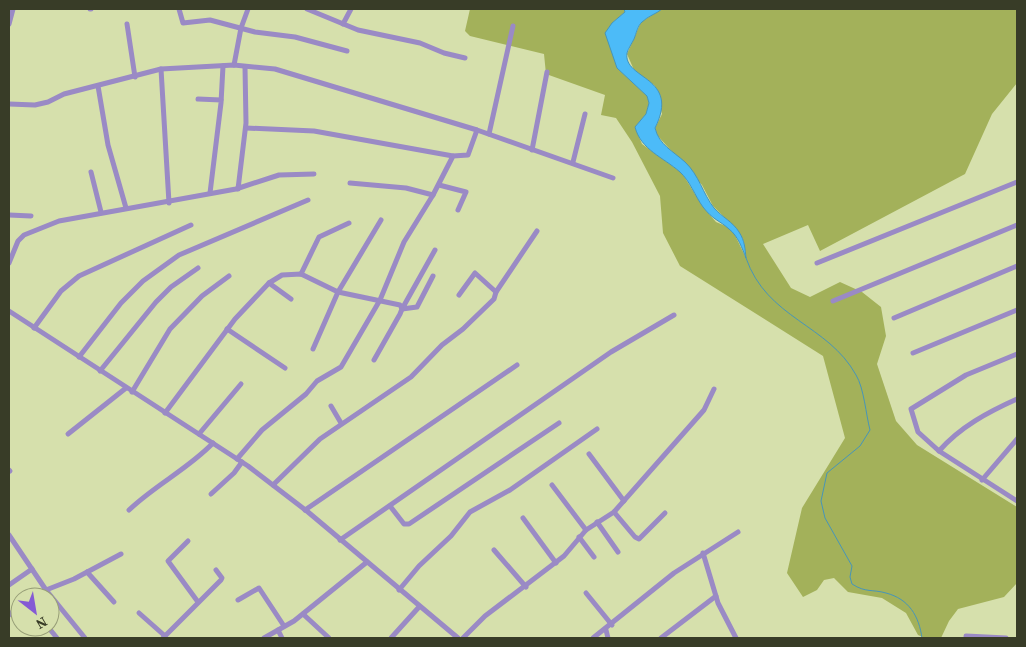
<svg xmlns="http://www.w3.org/2000/svg" width="1026" height="647" font-family="'Source Serif 4',serif">
<rect width="100%" height="100%" fill="#d6e0ac"/>
<path fill="#a3b15a" d="M470 9H624L625 12 612 23 617 68 647 96 649 103 646 114 635 127 642 144 682 173 703 207 716 222 728 227 734 233 745 256 744 242 739 232 713 206 702 185 657 135 655 128 662 114 655 86 634 70 627 54 641 22 662 9H1017V83L992 114 965 174 820 251 808 225 763 244 791 288 810 297 840 282 862 292 881 307 886 336 877 364 896 421 917 445 1017 507V583L1004 597 958 609 949 621 941 638H925L918 635 906 613 882 598 848 592 834 578 824 580 817 590 803 597 787 573 802 508 845 438 823 356 680 266 663 233 660 196 632 142 616 118 601 115 605 95 546 74 544 54 470 36 465 31Z"/>
<path fill="#4cbbf8" stroke="#4695b9" d="M624 9H662C656 14 648 16 642 22 638 25 636 34 634 39 632 43 628 49 627 53 623 80 681 76 655 128 659 145 673 151 685 162 699 175 703 194 714 208 722 217 733 222 739 232 745 241 745 249 746 258 742 248 738 236 729 229 719 220 713 220 703 207 695 196 690 181 680 172 663 157 641 150 635 127L646 114 649 103 647 96 617 68 605 33 612 23 625 12Z"/>
<g fill="none" stroke-linecap="round" stroke-linejoin="round">
<path stroke="#4695b9" stroke-width="1" d="M746 258C767 319 828 324 856 375 864 388 866 415 870 430L860 446 827 473 821 501 825 518 852 566 850 577 852 584C866 593 872 589 886 593 909 599 919 616 922 638"/>
<g stroke="#9a8ac5" stroke-width="5">
<path d="M90 9H91"/>
<path d="M179 9 183 23 210 20 255 32 295 37 347 51"/>
<path d="M307 9 358 30 420 43 444 53 465 58"/>
<path d="M9 24 13 9"/>
<path d="M127 24 135 77"/>
<path d="M343 24 351 9"/>
<path d="M234 65 241 28 248 9"/>
<path d="M161 69 169 203"/>
<path d="M98 86 108 145 126 208"/>
<path d="M198 99 221 100"/>
<path d="M9 104 35 105 48 102 64 94 161 69 234 65 275 69 477 130 613 178"/>
<path d="M246 128 314 131 453 156"/>
<path d="M489 134 513 26"/>
<path d="M532 150 547 72"/>
<path d="M573 162 585 114"/>
<path d="M91 172 101 212"/>
<path d="M350 183 406 188 433 195"/>
<path d="M439 185 466 192 458 210"/>
<path d="M238 189 246 123 245 67"/>
<path d="M210 193 221 103 223 66"/>
<path d="M9 215 31 216"/>
<path d="M9 263 18 241 24 235 59 221 236 189 279 175 314 174"/>
<path d="M817 263 1017 182"/>
<path d="M301 274 319 237 349 223"/>
<path d="M433 276 417 307 402 309 435 250"/>
<path d="M269 283 291 299"/>
<path d="M496 292 537 231"/>
<path d="M833 301 1017 225"/>
<path d="M9 311 248 466 308 512 458 638"/>
<path d="M894 318 1017 266"/>
<path d="M34 328 61 291 79 276 191 225"/>
<path d="M227 329 285 368"/>
<path d="M313 349 338 292 381 220"/>
<path d="M913 353 1017 310"/>
<path d="M1017 354 966 375 911 409 918 432 939 451 1017 501"/>
<path d="M79 357 121 303 143 281 179 255 308 200"/>
<path d="M100 371 156 302 171 287 198 268"/>
<path d="M132 392 170 329 202 296 229 276"/>
<path d="M331 406 341 423"/>
<path d="M165 413 235 319 269 283 282 275 301 274 338 292 400 305 402 309 400 314 374 360"/>
<path d="M68 434 126 388"/>
<path d="M199 434 241 384"/>
<path d="M939 451C960 427 988 412 1017 399"/>
<path d="M589 454 624 501"/>
<path d="M237 459 262 430 306 394 317 381 341 367 380 300 404 242 433 195 453 156 468 155 477 130"/>
<path d="M9 470 10 471"/>
<path d="M982 480 1017 439"/>
<path d="M273 485 320 439 411 377 442 345 463 329 494 299 496 292 475 273 459 295"/>
<path d="M552 485 586 530"/>
<path d="M211 494 234 473 242 462"/>
<path d="M390 506 404 524H409L559 423"/>
<path d="M129 510C155 485 188 469 213 443"/>
<path d="M305 510 517 365"/>
<path d="M614 512 635 537 639 539 665 513"/>
<path d="M523 518 556 563"/>
<path d="M597 522 618 552"/>
<path d="M9 535 46 590 85 638"/>
<path d="M579 537 594 557"/>
<path d="M340 540 611 352 674 315"/>
<path d="M188 541 168 561 198 602"/>
<path d="M494 550 526 587"/>
<path d="M703 553 718 603 736 638"/>
<path d="M87 572 114 602"/>
<path d="M9 585 32 569"/>
<path d="M399 590 419 566 451 536 470 512 510 490 597 429"/>
<path d="M586 593 612 625"/>
<path d="M34 597 46 590 74 579 121 554"/>
<path d="M238 600 259 588 284 626"/>
<path d="M139 613 165 636"/>
<path d="M303 614 329 638"/>
<path d="M9 615 20 606"/>
<path d="M48 627 57 638"/>
<path d="M278 630 282 638"/>
<path d="M606 630 608 638"/>
<path d="M966 636 1006 638"/>
<path d="M163 638 221 580 222 578 216 570"/>
<path d="M264 638 294 621 367 562"/>
<path d="M391 638 419 607"/>
<path d="M463 638 485 616 564 556 586 530 614 512 704 410 714 389"/>
<path d="M593 638 674 573 738 532"/>
<path d="M661 638 716 596"/>
</g>
</g>
<rect width="1026" height="647" fill="none" stroke="#383c27" stroke-width="20"/>
<g transform="translate(35 612) rotate(149)"><circle r="24" fill="#d6e0ac" stroke="#979e77"/>
<path d="M0-4L9 19L0 12L-9 19Z" fill="#855ad4"/>
<text y="-8" font-size="14" font-weight="bold" text-anchor="middle" fill="#383c27">N</text>
</g>
</svg>
